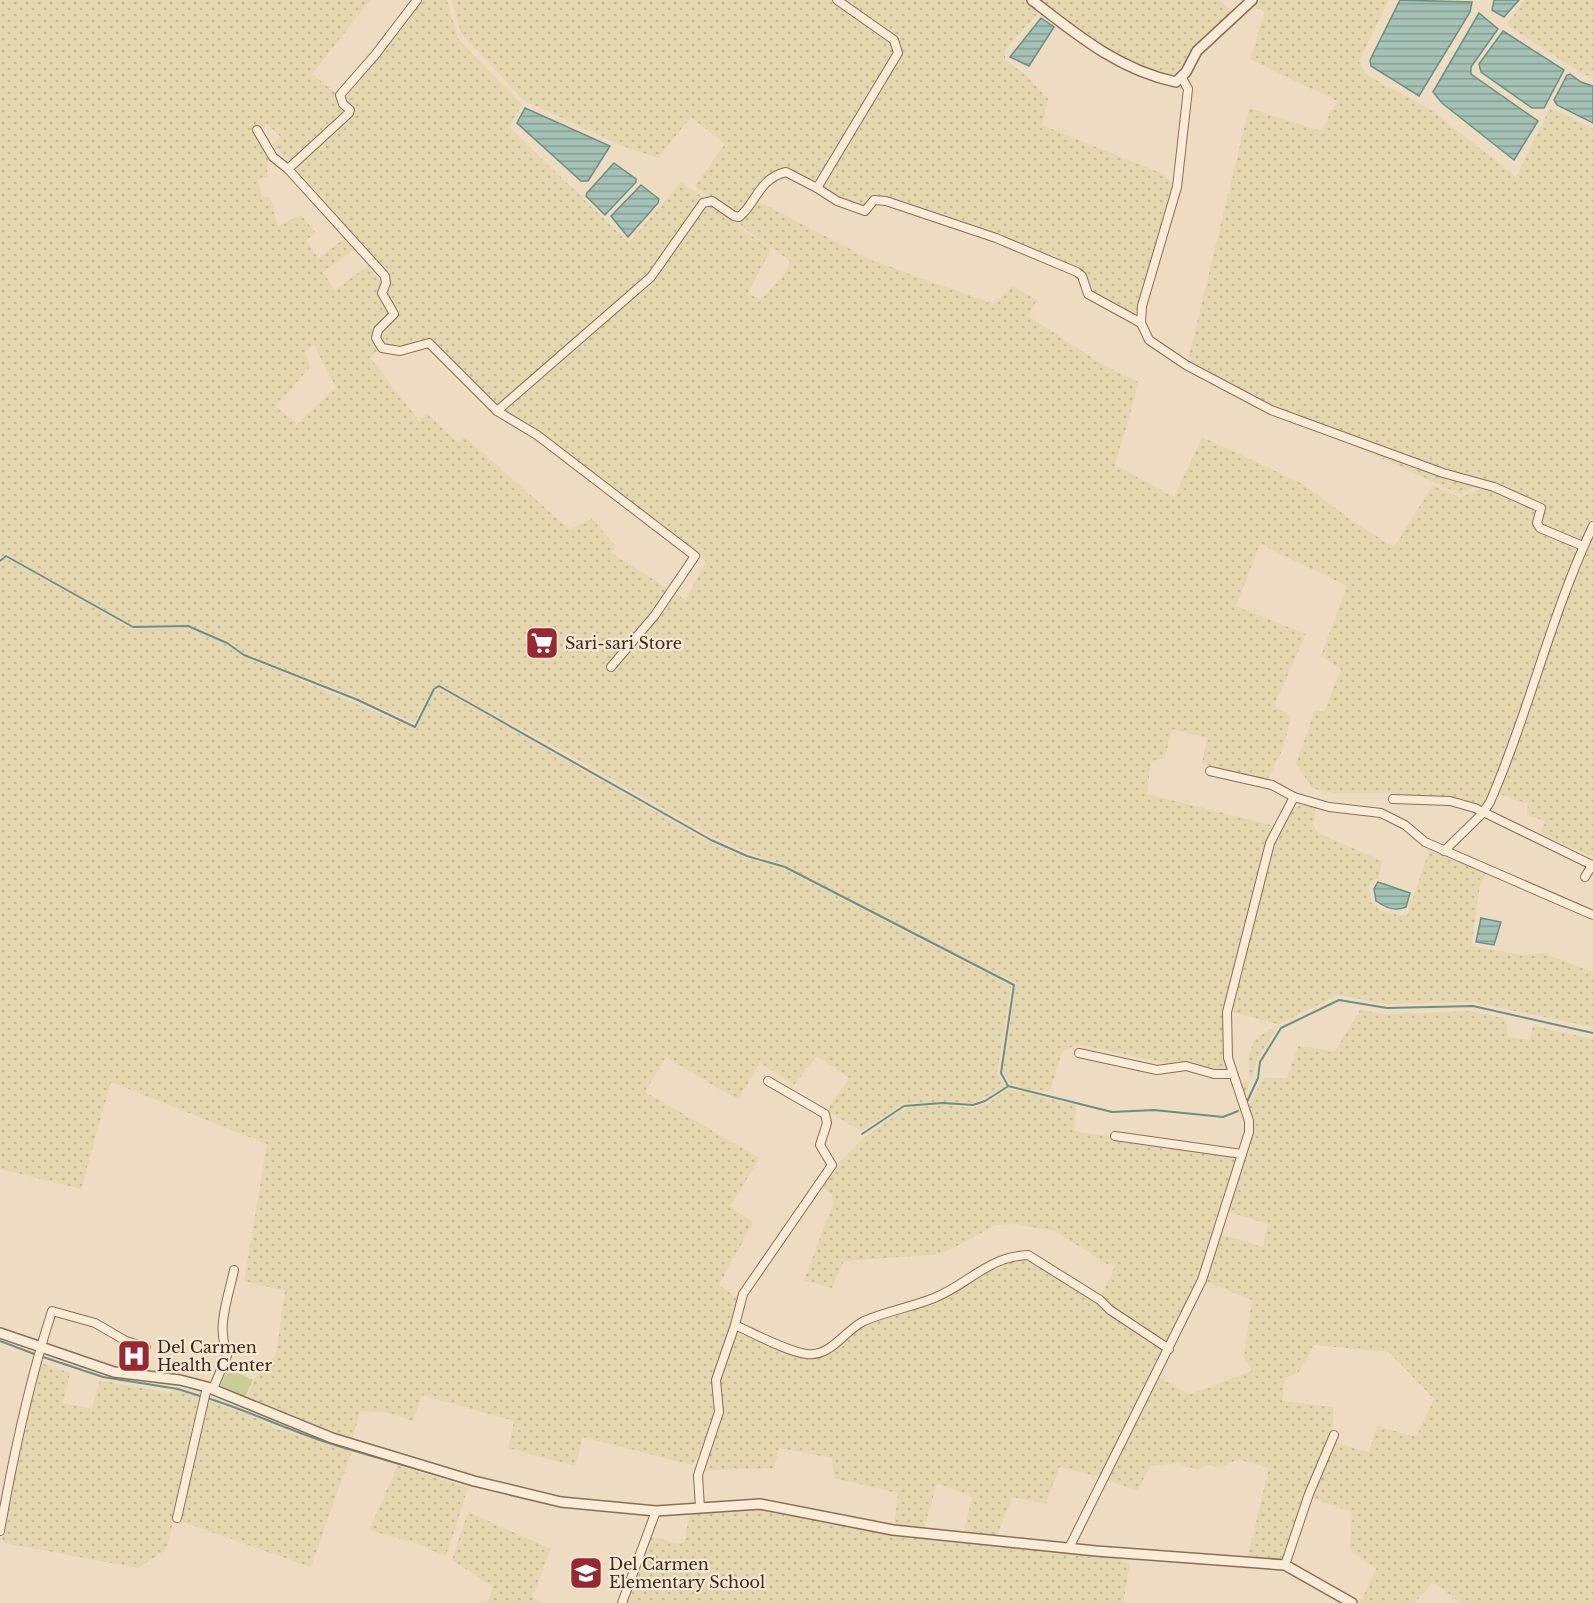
<svg xmlns="http://www.w3.org/2000/svg" width="1593" height="1603" font-family="'Libre Baskerville',serif">
<defs>
<pattern id="farmland-dots" width="8" height="8" patternUnits="userSpaceOnUse" patternTransform="scale(1.5)"><rect width="8" height="8" fill="#e4d6af"/><path d="M2 2h.1M6 6h.1" fill="none" stroke="#c4b896" stroke-width="1.8" stroke-linecap="round"/></pattern>
<pattern id="water-rules" width="6" height="5" patternUnits="userSpaceOnUse" patternTransform="scale(1.5)"><rect width="6" height="5" fill="#a4c1b5"/><path d="M0 2.5h6" fill="none" stroke="#879d93"/></pattern>
</defs>
<rect width="100%" height="100%" fill="#eedcc2"/>
<g fill="url(#farmland-dots)" fill-rule="evenodd">
<path d="M0 0H370L312 74 337 94 347 111 291 163 272 145 281 137 266 123 260 136 272 158 267 169 268 176 257 179 262 197H270L278 226 301 215 316 233 306 240 318 258 347 237 357 248 323 272 335 290 370 264 384 276 381 293 392 314 376 329 381 348 370 357 419 421 427 414 459 443 465 437 569 529 592 519 616 546 611 553 686 600 706 561 500 412 652 278 703 204 709 203 737 221 740 228 769 247 770 251 748 293 761 300 785 273 790 261 741 226 739 220 754 199 871 260 994 304 1012 286 1037 300 1028 316 1103 365 1139 382 1115 465 1174 497 1202 437 1303 484 1358 525 1394 547 1433 485 1460 498 1484 486 1540 509 1536 523 1580 547 1487 801 1482 807 1450 799 1394 793H1336L1312 788 1296 764 1315 710 1324 712 1341 669 1321 656 1347 586 1260 544 1236 606 1306 634 1274 706 1290 715 1291 720 1281 753 1266 782 1208 769 1209 765 1202 763 1207 738 1172 729 1165 758 1151 761 1147 794 1275 826 1267 842 1252 896 1224 1012V1040L1229 1077 1077 1044 1062 1052 1050 1091 1024 1089 1010 1083 1003 1072 1016 983 847 900 787 866 749 853 713 837 566 753 440 685 433 688 414 723 359 698 245 654 227 641 188 625 133 626 6 554 0 558ZM314 345 336 387 297 424 276 406 310 367 305 352Z"/>
<path d="M420 0H447L458 39 522 105 509 127 629 243 679 184 682 183 703 197 649 276 496 408 429 341 400 349 384 346 378 338 379 331 393 317 383 293 387 283 293 172V168L350 115 341 95 376 57Z"/>
<path d="M452 0H834L894 43 896 53 832 153 818 182 813 184 785 170 763 180 737 218 695 186 725 144 691 117 658 158 620 145 523 100 461 33Z"/>
<path d="M840 0H1026L1040 11 1005 50V60L1027 76 1048 99 1042 125 1165 175 1177 189 1134 318 1137 326 1088 294 1082 275 996 236 872 199 864 209 838 200 824 190 822 185 901 51 897 41Z"/>
<path d="M1036 0H1219L1236 14 1176 79 1125 64Z"/>
<path d="M1256 0H1389L1359 61 1367 75 1431 110 1516 177 1550 108 1593 129V519L1581 544 1540 528 1542 512 1484 482 1460 494 1271 408 1187 364 1249 108 1321 131 1337 101 1250 59 1265 12 1250 5Z"/>
<path d="M1524 0H1593V77L1583 74 1507 25Z"/>
<path d="M1593 535V857L1540 833 1545 821 1527 815 1528 804 1497 793 1575 574Z"/>
<path d="M6 558 132 629 188 628 226 644 243 656 416 729 435 690 439 688 709 842 746 858 784 869 1011 986 997 1074 1006 1087 973 1103H904L861 1131 826 1111 849 1078 817 1056 794 1085 760 1063 738 1100 666 1057 645 1092 760 1158 730 1206 753 1223 719 1285 737 1298 730 1329 717 1367V1412L712 1433 692 1465 583 1437 575 1466 508 1448 514 1421 422 1395 413 1421 385 1412 360 1411 353 1438 333 1434 247 1399 254 1379 276 1355 285 1291 244 1281 267 1144 111 1082 81 1189 0 1169V563Z"/>
<path d="M1300 805 1316 808 1313 825 1318 833 1382 861 1379 878 1371 881 1369 889 1372 903 1381 911 1407 916 1430 848 1487 871 1480 885 1471 946 1521 955 1543 953 1593 972V1027L1472 1002 1388 1004 1338 995 1279 1024 1257 1061 1244 1100 1238 1085 1250 1080 1248 1059 1254 1040 1278 1024 1231 1012 1273 844 1290 812Z"/>
<path d="M1360 1010 1386 1014 1473 1011 1506 1019 1508 1037 1530 1040 1533 1026 1593 1039V1603H1461L1433 1582 1415 1603H1360L1376 1569 1350 1551 1351 1512 1312 1498 1333 1442 1369 1452 1377 1426 1416 1437 1434 1399 1389 1352 1314 1345 1298 1373 1285 1378 1282 1401 1333 1407V1430L1303 1505 1285 1563 1247 1559 1269 1468 1238 1459 1222 1467 1204 1465 1198 1470 1178 1463 1151 1466 1137 1491 1107 1480 1158 1377 1190 1394 1252 1371 1244 1357 1252 1300 1204 1281 1220 1234 1263 1247 1268 1224 1226 1211 1252 1133 1247 1110 1263 1078H1287L1298 1046 1335 1051Z"/>
<path d="M1008 1089 1076 1105 1074 1131 1239 1155 1199 1279 1168 1347 1100 1298 1116 1264H1107L1055 1231 1013 1224 996 1225 942 1254 844 1261 832 1288 804 1280 833 1204 832 1195 823 1188 838 1163 863 1138 906 1108 945 1105 973 1108 986 1104Z"/>
<path d="M1024 1257 1033 1258 1165 1349 1099 1477 1059 1467 1046 1504 1012 1497 997 1536 964 1533 972 1497 937 1483 924 1529 894 1527 898 1493 834 1478 832 1458 779 1448 774 1468 694 1471 713 1440 717 1380 733 1333 746 1334 820 1355 865 1323 937 1304 947 1294 998 1262 1022 1261Z"/>
<path d="M42 1363 70 1373 63 1403 92 1409 100 1380 167 1393 179 1390 200 1397 167 1549 138 1568 5 1543 2 1538 21 1438Z"/>
<path d="M206 1400 252 1416 275 1428 352 1451 311 1567 180 1521Z"/>
<path d="M398 1465 468 1488 446 1556 415 1543 369 1530Z"/>
<path d="M761 1507 892 1533 1122 1555 1123 1562 1130 1564 1123 1603H625L651 1536 678 1544 685 1542 689 1512Z"/>
<path d="M468 1512 551 1549 532 1597 543 1603H487L493 1587 452 1560Z"/>
</g>
<path fill="#cbcc96" d="M228 1368 253 1380 244 1399 220 1387Z"/>
<g fill="url(#water-rules)" stroke="#6b8f82" stroke-width="1.5">
<path d="M1400 0 1472 2 1470 12 1419 96 1371 66 1370 60Z"/>
<path d="M1494 0H1519L1504 17 1492 10Z"/>
<path d="M1479 13 1498 29 1471 67V74L1538 121 1514 160 1442 103 1433 92Z"/>
<path d="M1041 18 1054 27 1029 66 1010 57Z"/>
<path d="M1503 31 1564 70 1544 108H1532L1481 72 1479 64Z"/>
<path d="M1570 74 1581 82 1593 86V123L1557 105 1554 100 1567 75Z"/>
<path d="M525 108 610 146 588 181H581L517 123Z"/>
<path d="M614 163 636 179V182L605 215 586 196 587 193Z"/>
<path d="M641 185 659 199 658 203 628 237 611 216Z"/>
<path d="M1378 882 1410 893 1406 907C1395 912 1385 907 1376 901L1374 889Z"/>
<path d="M1481 918 1501 922 1494 945 1476 942Z"/>
</g>
<g fill="none" stroke-linecap="round" stroke-linejoin="round">
<g stroke="#6b8f82" stroke-width="2">
<path d="M0 561 6 556 133 627 188 626 227 643 244 655 358 700 415 727 434 689 439 686 711 840 747 856 785 867 1014 985 1001 1073 1008 1086 1112 1112 1154 1110 1223 1117 1238 1111"/>
<path d="M1246 1104 1258 1078 1260 1062 1281 1028 1339 1000 1387 1008 1473 1006 1593 1033"/>
<path d="M862 1134 904 1106 943 1103 973 1105 985 1101 1007 1087"/>
<path d="M0 1341 37 1355"/>
<path d="M43 1357 103 1377 178 1389 200 1396"/>
<path d="M207 1398C250 1411 289 1431 332 1444 377 1458 424 1471 469 1484"/>
</g>
<g stroke="#886d59" stroke-width="10">
<g id="minor">
<path d="M257 130 273 157 288 169 385 276 386 283 382 293 394 314 378 330 376 338 382 348 400 351 429 343 497 411 651 277 703 203 712 201 734 216 739 217C755 205 759 178 786 172L817 188 898 53 894 40 837 0"/>
<path d="M288 169 349 113 350 110 343 104 340 95 375 55 417 0"/>
<path d="M817 188 837 201 865 211 874 200 886 201 996 238 1077 272 1082 276 1088 294 1141 323 1149 340 1186 365 1271 410 1443 473 1494 487 1541 508 1537 523 1540 528 1583 546"/>
<path d="M1141 323 1142 306 1177 187 1188 89 1182 78"/>
<path d="M497 411 537 435 695 556 655 615 611 667"/>
<path d="M1210 771 1272 785 1294 797 1329 807 1381 813 1405 825 1425 842 1593 915"/>
<path d="M1393 799 1450 801 1475 808 1592 865 1585 877"/>
<path d="M1444 851 1482 814 1490 802C1529 713 1551 614 1593 526"/>
<path d="M1079 1053 1157 1070 1186 1066 1214 1074H1231"/>
<path d="M1115 1136 1242 1154"/>
<path d="M735 1325 743 1294 832 1165 820 1145 827 1123 825 1114 768 1081"/>
<path d="M213 1389 228 1353C215 1329 229 1295 234 1270"/>
<path d="M700 1508 698 1475 719 1412 716 1380 735 1325C753 1333 788 1352 807 1354 831 1357 845 1330 864 1321 887 1311 912 1307 934 1298 969 1284 987 1257 1028 1255L1100 1300 1110 1310 1169 1349"/>
<path d="M177 1518 207 1387"/>
<path d="M0 1531C13 1457 29 1382 52 1311L95 1323 126 1341 146 1347"/>
<path d="M1069 1548 1202 1280 1249 1132V1121L1228 1058 1227 1012 1270 843 1294 797"/>
<path d="M1285 1565 1309 1494 1334 1435"/>
<path d="M622 1603 656 1511"/>
</g>
</g>
<g stroke="#886d59" stroke-width="12">
<g id="tertiary">
<path d="M1032 0C1077 35 1119 70 1176 82L1186 72 1197 51 1252 0"/>
<path d="M0 1333 114 1372 180 1380 207 1387 332 1438 474 1481 561 1502 656 1511 760 1504 893 1530 1096 1551 1285 1565 1352 1603"/>
</g>
</g>
<use href="#minor" stroke="#f9ebd5" stroke-width="8"/>
<use href="#tertiary" stroke="#f9ebd5" stroke-width="9"/>
</g>
<defs>
<g id="supermarket-square" transform="scale(1.725)"><rect x="-9" y="-9" width="18" height="18" rx="4" fill="#972834" stroke="#f6e7d1"/><path d="M-6-5.5h2.5l.6 2H6L4.5 2H-2.5L-4.4-4H-6ZM-1.5 3.2a1.3 1.3 0 1 0 .1 0ZM3 3.2a1.3 1.3 0 1 0 .1 0Z" fill="#fff"/></g>
<g id="hospital-square" transform="scale(1.725)"><rect x="-9" y="-9" width="18" height="18" rx="4" fill="#972834" stroke="#f6e7d1"/><path d="M-5-5h3v3.5h4V-5h3V5h-3V1.5h-4V5h-3Z" fill="#fff"/></g>
<g id="school-square" transform="scale(1.725)"><rect x="-9" y="-9" width="18" height="18" rx="4" fill="#972834" stroke="#f6e7d1"/><path d="M0-5L7-2L0 1L-7-2ZM-4 1L0 2.5L4 1V4Q0 6-4 4Z" fill="#fff"/></g>
</defs>
<g fill-rule="evenodd">
<use href="#supermarket-square" x="542" y="643"/>
<use href="#hospital-square" x="134" y="1356"/>
<use href="#school-square" x="586" y="1573"/>
</g>
<g text-anchor="middle" stroke-width="4.5" stroke-linejoin="round" paint-order="stroke">
<g font-size="16" fill="#38271d" stroke="#f6e7d1" text-anchor="start">
<text x="565" y="649">Sari-sari Store</text>
<text x="157" y="1353">Del Carmen<tspan x="157" dy="18">Health Center</tspan></text>
<text x="609" y="1570">Del Carmen<tspan x="609" dy="18">Elementary School</tspan></text>
</g>
</g>
</svg>
